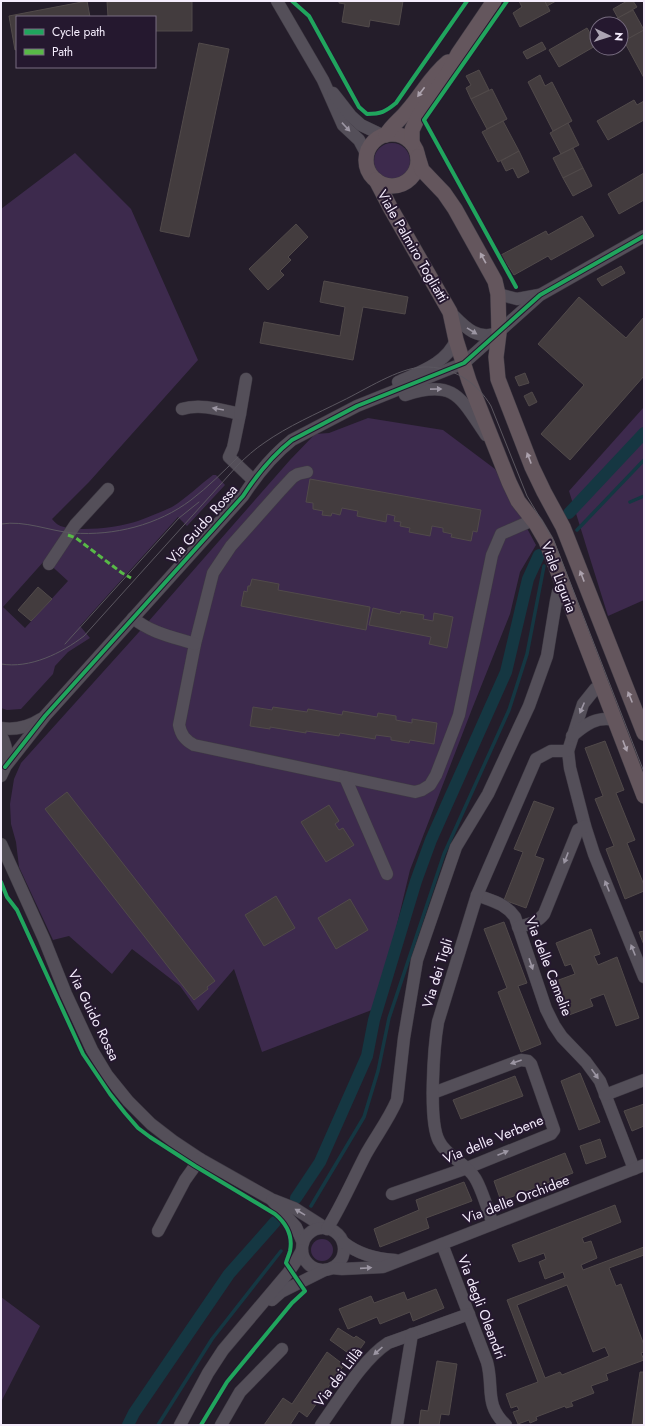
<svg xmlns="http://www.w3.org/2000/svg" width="645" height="1426" font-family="Jost,sans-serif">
<rect width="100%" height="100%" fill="#241d2a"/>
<g fill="#3d2a4d" fill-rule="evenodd">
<circle cx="392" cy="161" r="18"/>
<path d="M75 153 131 209 198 360 89 482 52 519C55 523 59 526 64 527 81 532 121 527 138 521 149 517 161 512 172 507 187 498 199 485 213 475H216L225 485 187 526 178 517 80 626 90 638 68 652 55 666 53 674 21 709 7 710 1 708V209ZM45 560 68 581 25 628 3 607Z"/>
<path d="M644 407V600L608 616 569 491Z"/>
<path d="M368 418 443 430 495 469 536 545 520 572 510 614 472 709 410 870 377 1008 262 1052 234 969 198 1011 180 986 132 949 112 974 69 936 53 940 19 867 16 842 11 824 10 804 14 779 21 763 148 622 290 460 315 434 329 433Z"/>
<circle cx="322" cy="1250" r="11"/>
<path d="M1 1297 40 1326 1 1402Z"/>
</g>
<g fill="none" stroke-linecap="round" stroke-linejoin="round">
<g stroke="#153742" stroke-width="3.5">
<path d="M630 502 644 496"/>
<path d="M577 530 644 460"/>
<path d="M311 1206 364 1117 378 1071 389 1018 444 854 509 710 527 654 544 566"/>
<path d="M158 1425 212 1339 281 1251"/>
</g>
<g stroke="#153742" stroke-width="12">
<path d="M569 513 644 433"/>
<path d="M296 1198 320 1162 367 1056 374 1020 416 881 431 840 506 672 528 579 539 555"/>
<path d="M128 1425 134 1413 229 1274 275 1222"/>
</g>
</g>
<g fill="#433c3e" stroke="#514a4a" fill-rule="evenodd">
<path d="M87 1 90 17H17V49L15 50 9 16Z"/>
<path d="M107 1H192V31H155V17H108Z"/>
<path d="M339 1H403L399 25 370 20 369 27 342 22 345 4 339 3Z"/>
<path d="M519 1H545L550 11 520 27 513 13 522 7Z"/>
<path d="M545 1H556L547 6Z"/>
<path d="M627 1H633L637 7 618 18 613 9Z"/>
<path d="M633 10 644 30 624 41 621 36V24H614L612 21Z"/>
<path d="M587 28 597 45 559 67 549 50Z"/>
<path d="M644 30V78L624 41Z"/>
<path d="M542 42 546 49 527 59 523 52Z"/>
<path d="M199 43 229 49 189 237 160 231Z"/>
<path d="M479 70 489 90 471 99 466 88 471 85 466 76Z"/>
<path d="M540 75 545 86 552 82 572 121 553 131 528 82Z"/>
<path d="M492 89 507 119 487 129 471 99Z"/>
<path d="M634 100 637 105 644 101V120L608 140 597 121Z"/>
<path d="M503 121 519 151 498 162 482 132Z"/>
<path d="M568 123 579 145 561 154 550 133Z"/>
<path d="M573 148 583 168 563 178 553 158Z"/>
<path d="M519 151 529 172 518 178 513 168 506 171 501 161Z"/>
<path d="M583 168 592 186 573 196 563 178Z"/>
<path d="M644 173V200L619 214 608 194Z"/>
<path d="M582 216 594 236 551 260 548 256 514 275 501 255 546 231 548 235Z"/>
<path d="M296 224 308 237 288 257 291 260 280 271 284 275 268 290 249 269Z"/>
<path d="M621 266 625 273 602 286 597 279Z"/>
<path d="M324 281 408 297 405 314 363 307 353 360 260 343 264 322 340 336 345 307 320 302Z"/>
<path d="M579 297 626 338 644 317V376L570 460 541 434 584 385 538 344Z"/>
<path d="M525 373 529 383 519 386 515 377Z"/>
<path d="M532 392 537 402 529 406 524 396Z"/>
<path d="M310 479 481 510 477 532 473 531 471 541 451 537 452 534 443 532V528L432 526 430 536 409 532 410 528 400 526 401 522 394 521 395 516 387 514 386 522 357 516 358 511 342 508 340 515 332 513 331 516 322 515 323 511 313 509V503L306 502Z"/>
<path d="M252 579 279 584 278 590 370 607 366 630 241 606 244 591 247 592 248 586H250Z"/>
<path d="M38 587 52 599 31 621 18 610Z"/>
<path d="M373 608 400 614 401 611 424 615 423 619 433 621 434 613 453 617 447 648 429 644 431 637 369 625Z"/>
<path d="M253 707 272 710 273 707 307 712 308 709 342 715 343 711 377 717 378 713 396 716V720L412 723V719L437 723 434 744 410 740 409 743 391 740V737L376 735 375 739 340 733 339 736 306 731V733L270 727V729L250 726Z"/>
<path d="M605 741 624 790 616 793 635 840 627 843 644 885V891L625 899 606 849 614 846 595 799 603 796 585 748Z"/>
<path d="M67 792 215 981 207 987 208 989 194 1000 45 809Z"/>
<path d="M534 801 554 808 535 856 544 859 526 908 504 900 523 852 514 849Z"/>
<path d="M329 805 339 821 335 824 339 830 343 828 354 845 326 862 301 822Z"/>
<path d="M276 896 295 928 264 946 245 915Z"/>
<path d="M350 899 368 930 336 949 318 918Z"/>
<path d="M504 922 527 983 518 986 541 1044 521 1052 498 992 507 988 484 929Z"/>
<path d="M591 929 600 954 594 956 598 965 617 957 639 1018 616 1026 604 994 590 999 593 1006 569 1015 556 981 575 974 571 964 565 966 556 943Z"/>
<path d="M644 931V945L639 932Z"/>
<path d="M580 1073 600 1122 579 1130 561 1081Z"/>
<path d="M515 1076 523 1096 461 1119 453 1100Z"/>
<path d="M644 1104V1126L632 1131 624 1111Z"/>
<path d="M600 1139 606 1157 586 1164 580 1146Z"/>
<path d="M565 1153 573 1173 501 1201 494 1181Z"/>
<path d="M464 1182 472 1201 426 1218 429 1228 380 1247 374 1229 419 1210 416 1200Z"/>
<path d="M615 1205 621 1222 582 1238 584 1243 591 1241 597 1258 581 1265 583 1270 644 1247V1255L609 1268 616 1286 621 1284 644 1345V1352L641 1353 644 1360 606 1374 608 1380 591 1386 594 1393 571 1402 573 1406 566 1408 565 1406 536 1417 537 1420 530 1423 529 1420 518 1424 513 1412 519 1410 517 1406 511 1408 506 1394 538 1382 507 1300 565 1278 563 1272 545 1279 539 1262 546 1259 544 1253 519 1262 512 1245ZM567 1285 593 1352 605 1347 609 1356 562 1375 560 1372 545 1378 517 1305Z"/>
<path d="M436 1289 444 1308 413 1321 410 1312 380 1324 377 1317 348 1329 339 1309 371 1296 374 1303 404 1292 407 1300Z"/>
<path d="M338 1328 354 1338 356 1336 365 1342 358 1352 355 1350 351 1355 330 1340Z"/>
<path d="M327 1352 344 1365 307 1417 299 1411 290 1425H264L283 1398 292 1404Z"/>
<path d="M437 1361 457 1364 449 1415 441 1414 439 1425H419L421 1410 428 1411Z"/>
<path d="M640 1372H644V1425H632Z"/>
</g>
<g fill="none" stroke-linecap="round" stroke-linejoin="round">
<g stroke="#3f3a44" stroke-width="13">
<g id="minor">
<path d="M277 1 323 80 343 125 359 140 367 155"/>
<path d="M333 93 351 116 361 125 384 136"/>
<path d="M498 294 517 299 539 295"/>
<path d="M450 312C464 326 476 341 498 333"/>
<path d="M398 382C419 372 446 364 456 340"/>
<path d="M405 395C455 379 460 397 486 435"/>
<path d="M182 409C200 403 222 410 240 414L233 448 229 457 253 480"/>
<path d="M240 414 246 379"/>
<path d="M307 472 298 474 293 477 280 491 231 546 213 573 195 644 179 725C181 735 185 740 194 745L415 792 422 790 430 785 436 775 453 731 459 715 492 555 501 534 533 520"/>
<path d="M49 564 75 525 108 489"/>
<path d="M133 618C151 633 173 637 195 644"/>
<path d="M602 687 595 689 583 704 568 751 570 768 585 826 594 854 644 977"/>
<path d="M1 728C15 730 29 727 41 719"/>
<path d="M1 735C8 748 9 762 1 776"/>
<path d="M572 736C586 724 597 716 615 720"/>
<path d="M5 767 45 716 243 496C256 476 273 455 292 440L357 406 464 363 540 295 644 236"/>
<path d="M345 777 387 874"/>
<path d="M1 844 44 939 66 994 92 1050 107 1075 128 1101 151 1124 173 1141 200 1159 271 1199 294 1208 327 1229"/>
<path d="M477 895C492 901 505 903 515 917L546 1009 554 1025 562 1037 586 1062 600 1081 634 1169"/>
<path d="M518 927C529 924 537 923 544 914L578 830 585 826"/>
<path d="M605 1095 644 1080"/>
<path d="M392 1194 467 1168 551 1134 554 1130 531 1064 528 1061 521 1060 433 1093"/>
<path d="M272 1200 296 1227 303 1243"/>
<path d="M493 1224C488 1211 482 1189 475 1178 466 1163 446 1156 439 1141 428 1121 434 1045 438 1022L477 895 536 759 551 751H568"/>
<circle cx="323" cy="1249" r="21"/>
<path d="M327 1229C342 1205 353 1179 366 1154 376 1136 389 1119 397 1100L404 1038 417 960 456 847 488 794 529 706 547 656 556 601 558 592 563 586"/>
<path d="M158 1231 185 1180 200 1159"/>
<path d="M343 1242C358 1254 376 1259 395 1260"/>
<path d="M442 1244 487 1362C494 1387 484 1405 506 1425"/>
<path d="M332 1268 342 1269 383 1267 644 1165"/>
<path d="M272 1300 281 1292 325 1270"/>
<path d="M180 1425 208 1373 223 1350 288 1273 296 1261 302 1250"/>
<path d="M221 1425 240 1392 282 1349"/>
<path d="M321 1425C340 1399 362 1360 388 1343L469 1314"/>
<path d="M397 1425 412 1334"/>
</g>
</g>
<g stroke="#3f3a44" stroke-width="16">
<g id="major">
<circle cx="392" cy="160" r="26"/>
<path d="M386 135C392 125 401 119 408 110 422 94 431 76 448 62"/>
<path d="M412 143V130L419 115 448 73 458 54 494 1"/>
<path d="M418 157 422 170 444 193 455 209 495 281 498 294 499 333 496 357 498 379 532 467 544 492 563 527 644 733"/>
<path d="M376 180 391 209 450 312 456 340 469 381 509 482 518 501 536 524 546 541 644 796"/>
</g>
</g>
<use href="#minor" stroke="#544f59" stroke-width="12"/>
<use href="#major" stroke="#64565d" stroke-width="15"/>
<g stroke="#5b5760" stroke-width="1">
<path d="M1 524C25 520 49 531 73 533 114 536 158 525 191 500 208 487 223 472 238 457"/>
<path d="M65 644 179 518 199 502"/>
<path d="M1 664C30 669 62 653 84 636L238 465C246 457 255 449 264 443 288 426 316 414 342 401 365 390 398 368 423 367 452 366 477 382 491 406L527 496 554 541 644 772"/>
</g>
<path stroke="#58b947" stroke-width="3" stroke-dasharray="6 3" stroke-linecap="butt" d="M68 535 76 538 122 573 131 578"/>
<g stroke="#25182f" stroke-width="6">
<g id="cycleway">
<path d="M292 1 309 16 359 107 367 114C381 114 385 112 396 103L467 1"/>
<path d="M507 1 424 120 516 287"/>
<path d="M5 767 45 716 243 496C256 476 273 455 292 440L357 406 464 363 540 295 644 236"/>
<path d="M1 882 7 897 17 910 83 1054 110 1094 125 1113 138 1128 150 1137 195 1166 275 1214C287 1224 293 1236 290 1251 289 1255 287 1259 286 1263L305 1291 292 1303 227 1382 201 1425"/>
</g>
</g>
<use href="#cycleway" stroke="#20a55d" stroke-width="4"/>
</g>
<defs><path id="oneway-solid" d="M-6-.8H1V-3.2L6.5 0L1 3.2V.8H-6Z"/></defs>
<g fill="#aca2ad">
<use href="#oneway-solid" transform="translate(421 92) rotate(127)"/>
<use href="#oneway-solid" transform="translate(483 258) rotate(-119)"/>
<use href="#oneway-solid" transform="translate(529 458) rotate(-111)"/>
<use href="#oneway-solid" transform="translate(582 576) rotate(-111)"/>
<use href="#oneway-solid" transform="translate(630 697) rotate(-112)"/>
<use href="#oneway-solid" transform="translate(625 746) rotate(69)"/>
</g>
<g fill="#9c96a3">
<use href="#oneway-solid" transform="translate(346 127) rotate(47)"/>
<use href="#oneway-solid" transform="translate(472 331) rotate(32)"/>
<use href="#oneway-solid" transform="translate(436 389) rotate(-1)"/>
<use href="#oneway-solid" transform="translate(218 409) rotate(-170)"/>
<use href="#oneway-solid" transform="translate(582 708) rotate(113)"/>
<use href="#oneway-solid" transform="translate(566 858) rotate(111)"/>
<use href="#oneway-solid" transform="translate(607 886) rotate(-112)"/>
<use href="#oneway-solid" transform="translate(633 950) rotate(-112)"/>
<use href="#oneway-solid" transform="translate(531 964) rotate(71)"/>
<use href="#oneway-solid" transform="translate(516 1062) rotate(161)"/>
<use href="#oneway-solid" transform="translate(595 1074) rotate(55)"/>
<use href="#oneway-solid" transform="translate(503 1153) rotate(-22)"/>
<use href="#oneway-solid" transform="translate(300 1212) rotate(-149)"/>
<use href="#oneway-solid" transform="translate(366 1268) rotate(-4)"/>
<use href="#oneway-solid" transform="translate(378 1351) rotate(138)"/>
</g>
<g text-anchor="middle" stroke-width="4" stroke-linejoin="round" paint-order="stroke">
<g font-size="14" fill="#f5edfd" stroke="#25182f">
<text transform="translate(413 246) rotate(60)" y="5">Viale Palmiro Togliatti</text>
<text transform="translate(202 524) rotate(-49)" y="5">Via Guido Rossa</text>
<text transform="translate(559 577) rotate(69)" y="5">Viale Liguria</text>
<text transform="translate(549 966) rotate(69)" y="5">Via delle Camelie</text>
<text transform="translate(437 973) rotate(-73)" y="5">Via dei Tigli</text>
<text transform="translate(94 1015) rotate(64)" y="5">Via Guido Rossa</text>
<text transform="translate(493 1139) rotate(-22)" y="5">Via delle Verbene</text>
<text transform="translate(516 1199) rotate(-21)" y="5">Via delle Orchidee</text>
<text transform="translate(482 1307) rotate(69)" y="5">Via degli Oleandri</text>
<text transform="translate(338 1377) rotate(-53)" y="5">Via dei Lillà</text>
</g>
</g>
<rect width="645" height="1426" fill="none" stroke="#f5edfd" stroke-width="4"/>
<rect x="16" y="16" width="140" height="52" fill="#25182f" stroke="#786d81"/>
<rect x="24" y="29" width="20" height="6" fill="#20a55d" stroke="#786d81"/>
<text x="52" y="36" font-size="12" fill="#f5edfd">Cycle path</text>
<rect x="24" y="49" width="20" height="6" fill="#58b947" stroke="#786d81"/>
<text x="52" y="56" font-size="12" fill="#f5edfd">Path</text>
<g transform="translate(609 36) rotate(94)"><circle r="19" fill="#25182f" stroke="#786d81"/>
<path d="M0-3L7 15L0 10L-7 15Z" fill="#aca4b3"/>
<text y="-6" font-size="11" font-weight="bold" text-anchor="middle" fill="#f5edfd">N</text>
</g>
</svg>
